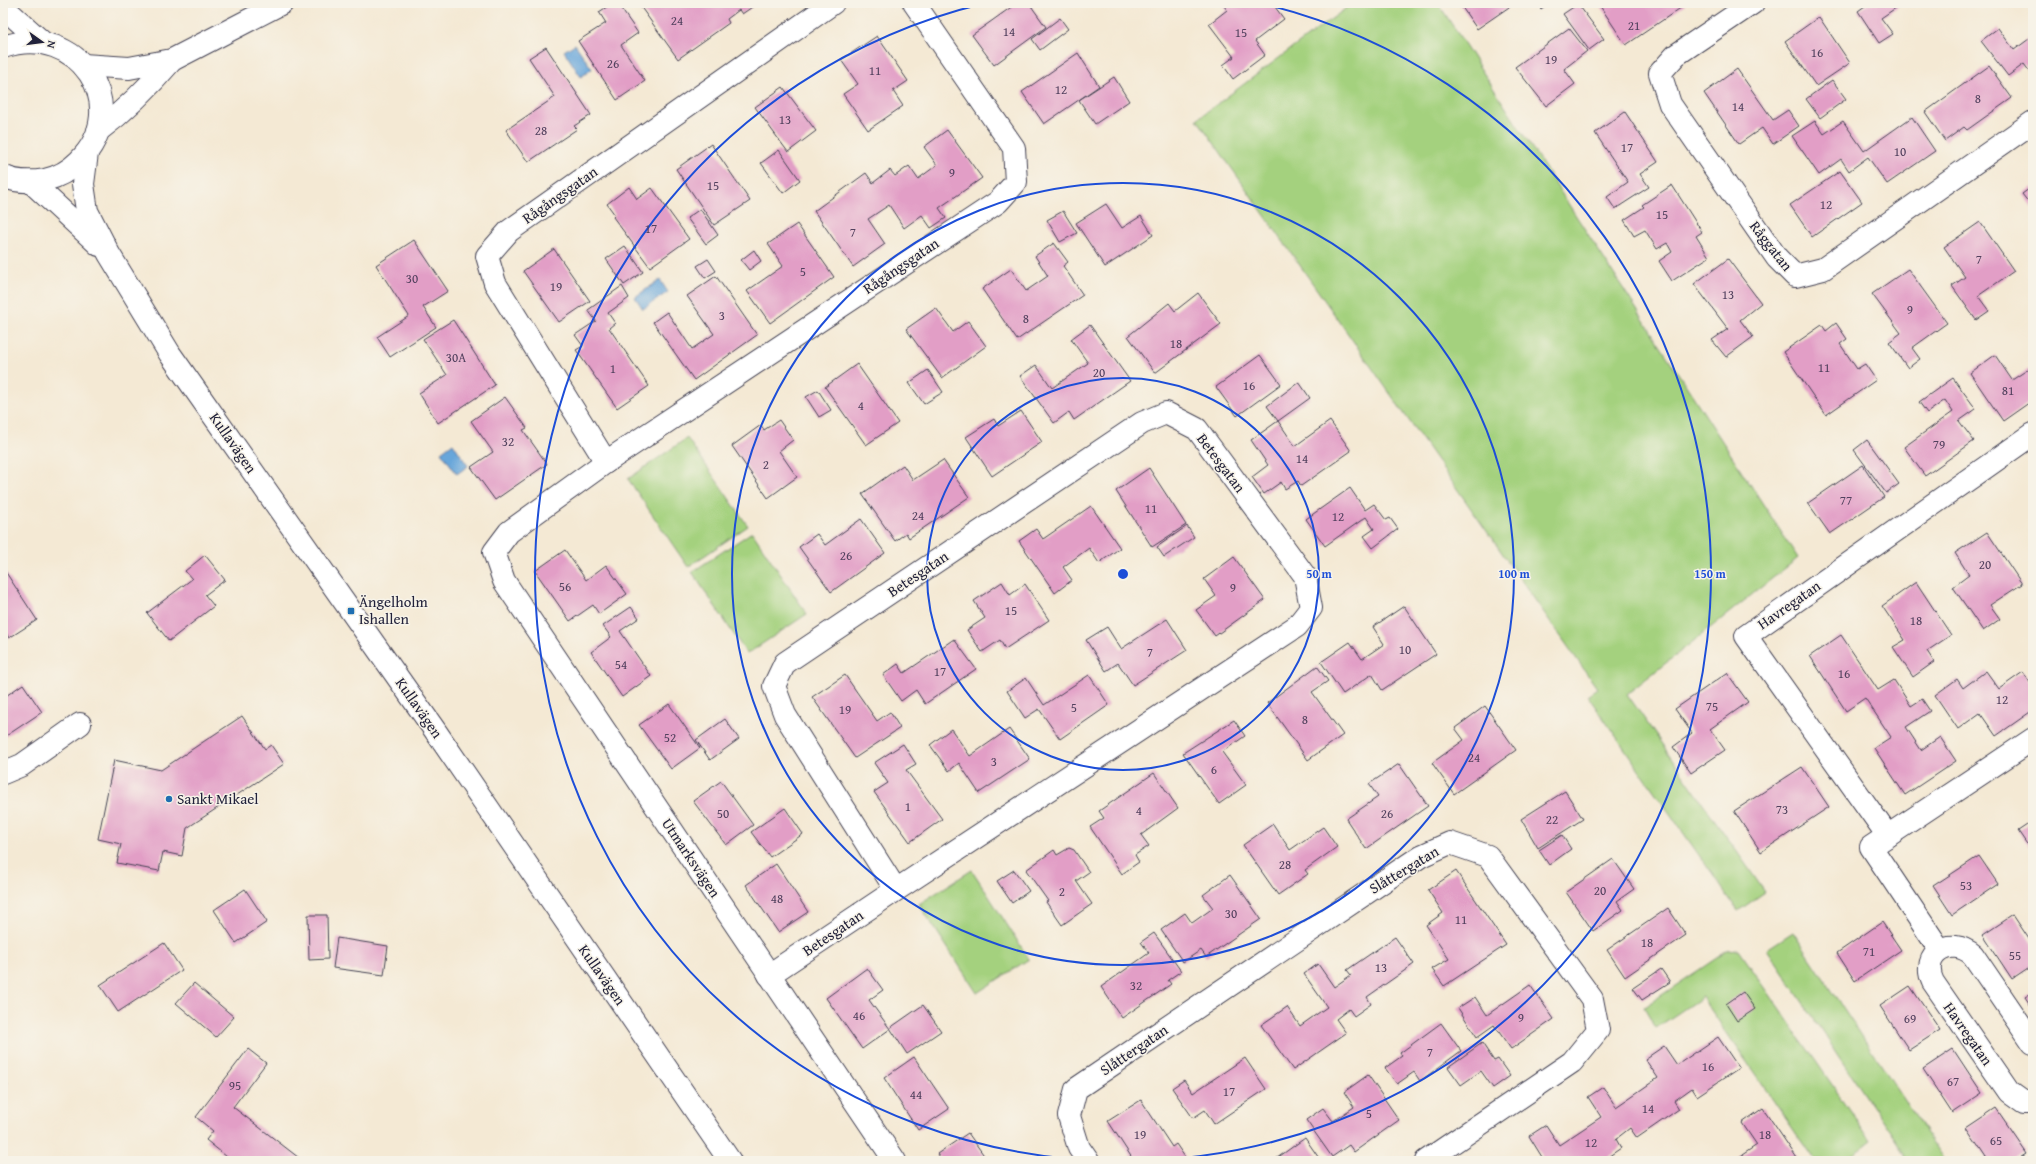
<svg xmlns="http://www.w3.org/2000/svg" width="2036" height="1164" font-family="'Gentium Book Plus',serif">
<rect width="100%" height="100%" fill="#f7f3e8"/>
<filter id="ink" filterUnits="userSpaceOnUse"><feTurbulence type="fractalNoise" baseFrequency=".025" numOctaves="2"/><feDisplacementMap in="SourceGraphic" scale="8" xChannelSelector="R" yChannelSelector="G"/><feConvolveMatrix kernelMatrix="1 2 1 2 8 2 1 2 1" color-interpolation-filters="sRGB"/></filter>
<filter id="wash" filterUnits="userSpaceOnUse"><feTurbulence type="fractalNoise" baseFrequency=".012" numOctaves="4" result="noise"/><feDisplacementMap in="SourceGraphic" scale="16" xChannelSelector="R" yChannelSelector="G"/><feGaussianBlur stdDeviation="0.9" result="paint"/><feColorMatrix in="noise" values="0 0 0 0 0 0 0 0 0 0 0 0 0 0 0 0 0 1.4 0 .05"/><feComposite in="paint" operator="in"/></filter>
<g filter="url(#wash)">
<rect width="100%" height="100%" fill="#f4e9d4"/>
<g fill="#a4d17e" stroke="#637a5c">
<path d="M1353 3H1438L1798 558 1627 694 1765 892 1738 911 1587 695 1597 688 1197 119Z"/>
<path d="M687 438 748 526 688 567 628 479Z"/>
<path d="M752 532 807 614 747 654 692 572Z"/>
<path d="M972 870 1029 959 977 993 919 904Z"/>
<path d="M1793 932 1945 1161H1909L1767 949Z"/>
<path d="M1739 950 1871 1141 1844 1161H1815L1702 997 1656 1028 1644 1007 1727 951Z"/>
</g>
<g fill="#68a6da" stroke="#45648a">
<path d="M575 44 592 69 581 77 564 51Z"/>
<path d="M660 280 668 292 643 309 635 297Z"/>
<path d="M453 443 468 466 457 474 441 452Z"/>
</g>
<g id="blocks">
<g fill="#e29ec6">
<path d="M613 3H617L638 33 621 45 645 81 617 100 578 41 606 23 599 12Z"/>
<path d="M644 3H693L695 6 699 3H758L742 14 739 10 727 19 729 23 678 59 640 6Z"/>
<path d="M1017 3H1029L1046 27 994 65 972 35Z"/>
<path d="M1222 3H1272L1284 19 1255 41 1265 55 1233 79 1223 65 1234 57 1209 24 1227 10Z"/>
<path d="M1459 3H1515L1477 29Z"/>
<path d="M1537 3H1549L1541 9Z"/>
<path d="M1598 3H1684L1685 5 1626 45Z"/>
<path d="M1869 3H1903L1881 18 1893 34 1879 43 1858 11Z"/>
<path d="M1578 4 1604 39 1589 50 1563 14Z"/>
<path d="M1819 17 1850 63 1816 86 1785 41Z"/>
<path d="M1060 18 1068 29 1040 50 1032 39Z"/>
<path d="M1569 28 1587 51 1564 69 1575 84 1546 106 1515 67Z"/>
<path d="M1998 28 2014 50 2033 36V76L2024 64 2008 76 1981 41Z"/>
<path d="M877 36 908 81 893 91 903 106 868 130 843 94 858 84 841 60Z"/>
<path d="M546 47 591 115 574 126 577 129 528 162 506 130 555 97 529 58Z"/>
<path d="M1078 53 1099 86 1044 124 1022 92Z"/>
<path d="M1989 66 2012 98 1967 130 1964 127 1945 141 1925 112Z"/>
<path d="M1737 69 1773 120 1788 110 1799 126 1773 144 1762 128 1739 144 1704 93Z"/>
<path d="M1114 77 1129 101 1095 124 1079 100Z"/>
<path d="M1832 80 1846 99 1820 118 1806 99Z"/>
<path d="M783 87 816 131 788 152 755 107Z"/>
<path d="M1625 112 1658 162 1640 174 1649 187 1615 209 1607 197 1628 182 1595 133Z"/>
<path d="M1912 117 1935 151 1887 184 1868 157 1849 171 1841 159 1819 175 1792 136 1815 121 1824 134 1843 121 1864 151Z"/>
<path d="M947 130 982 178 939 208 946 218 931 228 922 215 904 228 889 205 868 219 885 244 853 267 814 211 866 173 873 183 890 170 895 176 909 166 918 179 937 165 924 147Z"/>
<path d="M711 144 750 201 714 225 676 169Z"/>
<path d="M779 150 800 180 783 193 761 163Z"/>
<path d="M1840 171 1862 202 1812 237 1790 205Z"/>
<path d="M1672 185 1702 232 1696 236 1709 257 1672 281 1659 261 1672 252 1667 243 1657 249 1645 230 1634 236 1624 220 1644 207 1642 205Z"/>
<path d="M2033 186V208L2022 194Z"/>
<path d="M629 187 637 199 652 188 689 239 650 267 613 217 615 215 607 204Z"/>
<path d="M1106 204 1122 228 1141 216 1153 235 1105 267 1076 223Z"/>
<path d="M700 209 718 235 706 244 687 218Z"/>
<path d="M1063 211 1077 233 1060 242 1047 220Z"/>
<path d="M1980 222 2014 271 1978 296 1989 311 1976 320 1952 286 1965 277 1944 247Z"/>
<path d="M797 224 834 277 770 323 747 291 783 266 768 244Z"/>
<path d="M414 240 448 291 423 307 436 327 390 357 377 337 409 316 376 265Z"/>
<path d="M1054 243 1068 262 1063 266 1083 295 1017 340 982 289 1011 269 1026 291 1048 276 1035 256Z"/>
<path d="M625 246 643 272 624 285 606 259Z"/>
<path d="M554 249 590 301 559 322 523 271Z"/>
<path d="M754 250 761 261 749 270 741 260Z"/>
<path d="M708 259 716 271 705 278 697 266Z"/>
<path d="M1728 259 1761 303 1740 320 1753 337 1726 357 1712 340 1728 329 1694 284Z"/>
<path d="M1908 269 1947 323 1912 348 1920 359 1908 368 1889 342 1901 333 1872 294Z"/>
<path d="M716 276 757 335 694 380 653 322 667 312 692 349 714 334 687 296Z"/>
<path d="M622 286 629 298 608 313 615 323 609 328 649 386 617 408 576 350 583 346 575 335 596 321 588 310Z"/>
<path d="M1198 293 1221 324 1155 373 1128 336 1169 303 1175 311Z"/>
<path d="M936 308 953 332 968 321 986 346 942 378 906 329Z"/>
<path d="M453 320 495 385 438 423 419 393 447 375 423 339Z"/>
<path d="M1836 323 1847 339 1840 344 1857 369 1865 364 1876 380 1826 415 1783 352 1822 325 1826 331Z"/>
<path d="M1090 325 1130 381 1074 420 1069 412 1054 423 1020 376 1036 365 1052 388 1088 363 1071 339Z"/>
<path d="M1260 355 1281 384 1237 416 1216 387Z"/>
<path d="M1995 355 2012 380 2033 366V400L2003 421 1970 373Z"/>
<path d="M857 364 898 423 866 445 825 387Z"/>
<path d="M928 370 943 392 924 404 909 383Z"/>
<path d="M1953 378 1976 409 1959 421 1974 441 1925 476 1904 447 1953 412 1945 400 1927 413 1919 402Z"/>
<path d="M1299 382 1310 398 1278 421 1267 406Z"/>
<path d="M818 390 831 410 819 417 806 397Z"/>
<path d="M505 397 527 428 523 430 547 464 495 500 471 467 493 452 471 421Z"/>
<path d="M1021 411 1042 442 992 476 966 437 994 419 998 426Z"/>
<path d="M779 420 793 440 779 451 797 477 768 498 732 446 761 425 764 430Z"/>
<path d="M1278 421 1295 446 1330 421 1351 451 1301 486 1298 481 1285 489 1281 482 1264 494 1252 477 1268 465 1251 440Z"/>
<path d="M1867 440 1899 484 1886 493 1854 450Z"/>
<path d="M943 460 969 497 909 538 906 533 895 541 862 494 903 465 913 480Z"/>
<path d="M1863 465 1884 497 1830 534 1808 503Z"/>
<path d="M1149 468 1186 525 1152 547 1116 491Z"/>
<path d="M1350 488 1365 510 1374 504 1386 520 1390 518 1398 529 1373 548 1364 536 1374 529 1366 517 1325 546 1306 519Z"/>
<path d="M1091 506 1120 548 1099 563 1089 548 1063 567 1072 580 1055 593 1019 541 1036 529 1043 539Z"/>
<path d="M861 519 885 553 831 592 799 547 817 534 825 545Z"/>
<path d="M1187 526 1194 537 1164 557 1157 547Z"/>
<path d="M1987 532 2022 584 1990 605 2000 619 1983 631 1953 587 1969 575 1955 553Z"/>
<path d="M565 550 586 580 606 565 627 594 599 614 593 605 570 621 535 571Z"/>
<path d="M205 555 225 580 205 595 214 606 169 641 147 613 192 579 185 571Z"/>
<path d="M1234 557 1265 600 1215 636 1196 610 1216 596 1204 579Z"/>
<path d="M3 568 37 620 9 638 3 628Z"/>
<path d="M1002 582 1010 595 1025 584 1049 620 1005 649 1000 640 982 652 967 630 985 618 974 601Z"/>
<path d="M1916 582 1951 635 1927 651 1934 662 1913 677 1893 647 1905 640 1882 606Z"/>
<path d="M1404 606 1436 654 1382 690 1372 674 1343 694 1321 662 1350 642 1362 659 1384 644 1373 627Z"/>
<path d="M631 607 639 618 620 631 651 676 622 697 591 652 611 637 603 626Z"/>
<path d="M1167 619 1187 650 1133 685 1118 663 1106 671 1086 640 1107 627 1121 649Z"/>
<path d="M1841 635 1878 690 1894 680 1911 706 1922 699 1930 711 1906 727 1921 750 1940 737 1956 761 1905 795 1874 748 1891 737 1865 698 1846 711 1810 656Z"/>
<path d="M954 639 976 669 925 704 916 690 901 701 883 675 898 664 904 673Z"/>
<path d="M1317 666 1328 681 1312 692 1343 735 1308 760 1267 703Z"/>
<path d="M1986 671 1999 689 2023 672 2033 687V710L1996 736 1980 713 1958 729 1935 695 1957 679 1963 688Z"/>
<path d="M1727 673 1748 702 1710 729 1725 750 1691 773 1673 747 1692 733 1675 709Z"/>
<path d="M845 675 877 721 890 712 900 728 855 758 812 697Z"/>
<path d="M1089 675 1109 705 1060 739 1039 709 1025 718 1007 691 1026 678 1044 705Z"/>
<path d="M23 684 42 712 3 738V698Z"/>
<path d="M669 704 700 748 671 769 639 725Z"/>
<path d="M1485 706 1516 750 1454 794 1432 763 1464 740 1455 728Z"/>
<path d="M242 716 265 749 271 745 284 764 187 828 182 856 163 852 159 871 117 863 121 844 98 839 114 760 161 770Z"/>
<path d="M725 719 739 739 710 760 696 740Z"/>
<path d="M1234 720 1245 736 1222 752 1246 785 1219 804 1183 753Z"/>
<path d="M951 729 970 756 1009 729 1030 759 979 793 959 763 949 771 930 745Z"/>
<path d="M903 744 916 764 906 770 942 819 910 842 874 792 888 783 874 763Z"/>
<path d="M1399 764 1428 806 1366 849 1346 819 1378 797 1369 784Z"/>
<path d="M1802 767 1829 807 1761 852 1734 811Z"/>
<path d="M1154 773 1178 808 1141 835 1149 846 1135 855 1139 862 1122 874 1090 827 1104 818 1099 811Z"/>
<path d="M721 781 753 825 726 845 693 801Z"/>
<path d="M1565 791 1583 819 1538 848 1521 819Z"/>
<path d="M785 808 803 834 770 857 751 832Z"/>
<path d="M2033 821V853L2018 831Z"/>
<path d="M1273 824 1290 850 1323 827 1337 847 1305 870 1308 874 1278 895 1243 845Z"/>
<path d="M1562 835 1571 849 1549 865 1539 850Z"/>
<path d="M1069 848 1074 850 1089 872 1076 881 1092 904 1062 925 1046 902 1048 901 1026 870 1054 850 1057 855Z"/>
<path d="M1979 856 1998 884 1952 915 1933 886Z"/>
<path d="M1613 859 1634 889 1617 901 1623 910 1593 931 1566 892Z"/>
<path d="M776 864 808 912 778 932 746 885Z"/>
<path d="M1014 870 1029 891 1012 903 997 881Z"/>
<path d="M1456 871 1506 945 1444 986 1432 969 1449 959 1426 925 1443 913 1428 890Z"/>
<path d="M1230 875 1261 919 1206 957 1201 950 1183 962 1161 930 1185 913 1192 923 1213 908 1203 895Z"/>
<path d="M245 889 267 922 236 943 214 910Z"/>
<path d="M1668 908 1686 935 1625 977 1607 950Z"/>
<path d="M308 915H327L328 959 309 960Z"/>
<path d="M2013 915 2033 945V965L2012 979 1983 935Z"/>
<path d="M1882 922 1901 950 1855 981 1837 953Z"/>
<path d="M1154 933 1181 971 1168 980 1171 984 1122 1018 1101 987 1149 953 1141 942Z"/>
<path d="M1395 937 1414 964 1367 997 1371 1004 1354 1016 1349 1009 1336 1019 1346 1033 1293 1070 1261 1025 1287 1007 1300 1026 1327 1007 1304 974 1318 964 1334 987 1351 975 1347 970Z"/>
<path d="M337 938 388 946 384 975 333 968Z"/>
<path d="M164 943 182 970 118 1012 100 985Z"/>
<path d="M867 968 883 990 869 1000 890 1029 862 1049 826 998Z"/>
<path d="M1661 969 1670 982 1642 1000 1633 988Z"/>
<path d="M194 983 234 1017 216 1037 176 1003Z"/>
<path d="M1530 985 1554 1019 1511 1049 1494 1025 1477 1037 1458 1008 1475 997 1487 1015Z"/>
<path d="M1910 986 1940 1030 1909 1050 1880 1006Z"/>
<path d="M1743 992 1755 1009 1737 1021 1726 1004Z"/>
<path d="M2033 992V1009L2025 997Z"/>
<path d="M923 1005 941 1031 907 1054 890 1028Z"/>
<path d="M1441 1023 1461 1051 1420 1081 1414 1072 1397 1084 1385 1068 1402 1056 1400 1053Z"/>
<path d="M1718 1037 1739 1068 1697 1096 1692 1088 1674 1101 1679 1109 1637 1138 1630 1128 1616 1139 1621 1148 1602 1161H1536L1542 1157 1529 1136 1546 1125 1559 1145 1601 1117 1588 1097 1603 1087 1616 1107 1658 1078 1645 1059 1664 1046 1677 1065Z"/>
<path d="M1482 1043 1494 1061 1498 1059 1510 1076 1493 1088 1481 1071 1461 1085 1448 1067Z"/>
<path d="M248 1049 266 1063 233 1107 303 1161H232L206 1140 213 1131 196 1117Z"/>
<path d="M1953 1049 1982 1093 1952 1113 1923 1069Z"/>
<path d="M914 1057 949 1109 918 1130 884 1078Z"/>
<path d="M1245 1058 1266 1089 1214 1124 1205 1110 1193 1118 1172 1088 1184 1080 1193 1093Z"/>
<path d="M1368 1075 1399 1120 1354 1152 1349 1145 1332 1157 1306 1120 1323 1108 1333 1121 1354 1107 1344 1092Z"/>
<path d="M3 1079 8 1086 3 1090Z"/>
<path d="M1141 1100 1172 1147 1176 1144 1187 1160 1134 1161 1108 1121Z"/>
<path d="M1763 1108 1799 1161H1733L1757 1145 1742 1123Z"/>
<path d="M1996 1108 2026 1152 2012 1161H1988L1966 1128Z"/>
<path d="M968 1133 988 1161H942L937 1154Z"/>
<path d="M1305 1138 1321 1161H1273Z"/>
</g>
</g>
</g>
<g filter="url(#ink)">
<use href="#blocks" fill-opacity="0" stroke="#424052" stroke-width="1"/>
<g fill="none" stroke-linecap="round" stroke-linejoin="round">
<g stroke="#424052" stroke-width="24">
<g id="minor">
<path d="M1753 3 1676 55 1660 73 1670 104 1777 258 1795 276 1823 269 2033 122"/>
<path d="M3 7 41 41"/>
<path d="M3 47C78 21 134 107 79 161 69 171 58 177 45 180 32 182 15 182 3 176"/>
<path d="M83 65 129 68 172 60 282 3"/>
<path d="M98 131C126 110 149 87 172 60"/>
<path d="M87 153 83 184 87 211 109 254 170 354 434 729 730 1161"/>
<path d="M31 182 99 245"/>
<path d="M606 462 495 283 487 256 509 231 833 3"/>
<path d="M3 773 22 765 80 724"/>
<path d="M1888 836 1746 636 2033 434"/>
<path d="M1940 950 1871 847 2033 739"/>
<path d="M769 975 896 890 785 715 774 686 785 663 1142 423 1166 413 1197 429 1305 576 1311 608 1297 626 896 890"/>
<path d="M2033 1043 1973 955C1951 935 1920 954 1933 982L2009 1092 2023 1102H2033"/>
<path d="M895 1161 504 581 494 552 509 532 606 462 998 202 1016 182 1014 148 914 3"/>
<path d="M1088 1161 1079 1148 1069 1116 1076 1089 1421 856 1450 843 1488 856 1592 999 1598 1030 1572 1062 1426 1161"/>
</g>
</g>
<use href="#minor" stroke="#fff" stroke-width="22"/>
</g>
</g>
<g fill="none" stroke="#1d4ed8" stroke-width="2">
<circle cx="1123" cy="574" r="196"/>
<circle cx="1123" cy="574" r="391"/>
<path d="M1118 1161A587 587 0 0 1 986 3M1260 3A587 587 0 0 1 1128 1161"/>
</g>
<g fill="#1f6fb2" stroke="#f7f3e8" stroke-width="1.5">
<rect x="347" y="607" width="8" height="8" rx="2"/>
<circle cx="169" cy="799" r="4"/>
</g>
<g text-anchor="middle" stroke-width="3" stroke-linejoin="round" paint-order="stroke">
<g font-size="13" fill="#52415e">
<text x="677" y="25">24</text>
<text x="1634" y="30">21</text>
<text x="1009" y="36">14</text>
<text x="1241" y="37">15</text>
<text x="1817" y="57">16</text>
<text x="1551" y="64">19</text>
<text x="613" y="68">26</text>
<text x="875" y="75">11</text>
<text x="1061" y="94">12</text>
<text x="1978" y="103">8</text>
<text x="1738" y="111">14</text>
<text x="785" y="124">13</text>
<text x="541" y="135">28</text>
<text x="1627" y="152">17</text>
<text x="1900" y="156">10</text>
<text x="952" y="177">9</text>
<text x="713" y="190">15</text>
<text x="1826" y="209">12</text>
<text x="1662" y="219">15</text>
<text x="651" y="233">17</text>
<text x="853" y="237">7</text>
<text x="1979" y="264">7</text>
<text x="803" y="276">5</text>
<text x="412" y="283">30</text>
<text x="556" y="291">19</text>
<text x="1728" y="299">13</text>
<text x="1910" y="314">9</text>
<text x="722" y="320">3</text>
<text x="1026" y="323">8</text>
<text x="1176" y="348">18</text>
<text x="456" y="362">30A</text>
<text x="1824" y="372">11</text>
<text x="613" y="373">1</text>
<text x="1099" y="377">20</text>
<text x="1249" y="390">16</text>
<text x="2008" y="395">81</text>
<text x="861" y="410">4</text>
<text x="508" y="446">32</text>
<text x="1939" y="449">79</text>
<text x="1302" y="463">14</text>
<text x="766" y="469">2</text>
<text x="1846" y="505">77</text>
<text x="1151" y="513">11</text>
<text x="918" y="520">24</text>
<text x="1338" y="521">12</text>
<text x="846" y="560">26</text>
<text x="1985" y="569">20</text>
<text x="565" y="591">56</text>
<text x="1233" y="592">9</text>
<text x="1011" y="615">15</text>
<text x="1916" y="625">18</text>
<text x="1405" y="654">10</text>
<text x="1150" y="657">7</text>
<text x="621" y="669">54</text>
<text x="940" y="676">17</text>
<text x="1844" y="678">16</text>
<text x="2002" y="704">12</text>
<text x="1712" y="711">75</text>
<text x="1074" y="712">5</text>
<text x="845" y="714">19</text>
<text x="1305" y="724">8</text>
<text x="670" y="742">52</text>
<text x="1474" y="762">24</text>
<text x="994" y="766">3</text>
<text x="1214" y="774">6</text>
<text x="908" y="811">1</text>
<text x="1782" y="814">73</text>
<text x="1139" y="815">4</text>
<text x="723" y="818">50</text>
<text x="1387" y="818">26</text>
<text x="1552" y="824">22</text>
<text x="1285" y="869">28</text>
<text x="1966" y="890">53</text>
<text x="1600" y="895">20</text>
<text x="1062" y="896">2</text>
<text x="777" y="903">48</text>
<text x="1231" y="918">30</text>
<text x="1461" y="924">11</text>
<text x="1647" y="947">18</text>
<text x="1869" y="956">71</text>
<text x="2015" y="960">55</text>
<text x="1381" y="972">13</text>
<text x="1136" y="990">32</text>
<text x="859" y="1020">46</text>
<text x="1521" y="1022">9</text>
<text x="1910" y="1023">69</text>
<text x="1430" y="1057">7</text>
<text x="1708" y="1071">16</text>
<text x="1953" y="1086">67</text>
<text x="235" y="1090">95</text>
<text x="1229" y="1096">17</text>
<text x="916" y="1099">44</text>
<text x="1648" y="1113">14</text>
<text x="1369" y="1118">5</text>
<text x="1140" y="1139">19</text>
<text x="1765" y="1139">18</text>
<text x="1996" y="1145">65</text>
<text x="1591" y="1147">12</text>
</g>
<g font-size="15" fill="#22223b" stroke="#f7f3e8">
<text transform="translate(560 195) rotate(-35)" y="5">Rågångsgatan</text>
<text transform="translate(1771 246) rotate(52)" y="5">Råggatan</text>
<text transform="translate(901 266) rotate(-34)" y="5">Rågångsgatan</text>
<text transform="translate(233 443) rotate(55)" y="5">Kullavägen</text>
<text transform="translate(1221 463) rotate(53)" y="5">Betesgatan</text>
<text transform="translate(918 574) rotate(-34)" y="5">Betesgatan</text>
<text transform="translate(1789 605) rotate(-35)" y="5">Havregatan</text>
<text transform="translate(419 708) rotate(55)" y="5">Kullavägen</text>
<text transform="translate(691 858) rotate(56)" y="5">Utmarksvägen</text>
<text transform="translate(1404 870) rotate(-31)" y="5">Slåttergatan</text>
<text transform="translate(833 933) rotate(-34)" y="5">Betesgatan</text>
<text transform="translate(602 975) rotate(55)" y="5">Kullavägen</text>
<text transform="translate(1968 1034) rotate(55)" y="5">Havregatan</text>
<text transform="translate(1134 1050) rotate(-34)" y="5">Slåttergatan</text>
</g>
<g font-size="15" fill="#22223b" stroke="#f7f3e8" text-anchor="start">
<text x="359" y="607">Ängelholm<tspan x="359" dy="17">Ishallen</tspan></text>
<text x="177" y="804">Sankt Mikael</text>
</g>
</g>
<circle cx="1123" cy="574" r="6" fill="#1d4ed8" stroke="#f7f3e8" stroke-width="2"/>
<g font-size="12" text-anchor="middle" font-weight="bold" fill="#1d4ed8" stroke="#f7f3e8" stroke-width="3" stroke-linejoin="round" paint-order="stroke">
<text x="1319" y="578">50 m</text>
<text x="1514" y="578">100 m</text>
<text x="1710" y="578">150 m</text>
</g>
<rect width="2036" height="1164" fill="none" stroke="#f7f3e8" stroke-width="16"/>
<g transform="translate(42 42) rotate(104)" stroke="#f7f3e8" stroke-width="3" paint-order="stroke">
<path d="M0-3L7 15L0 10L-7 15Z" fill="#22223b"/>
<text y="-6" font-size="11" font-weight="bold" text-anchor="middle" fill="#22223b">N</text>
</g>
</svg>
